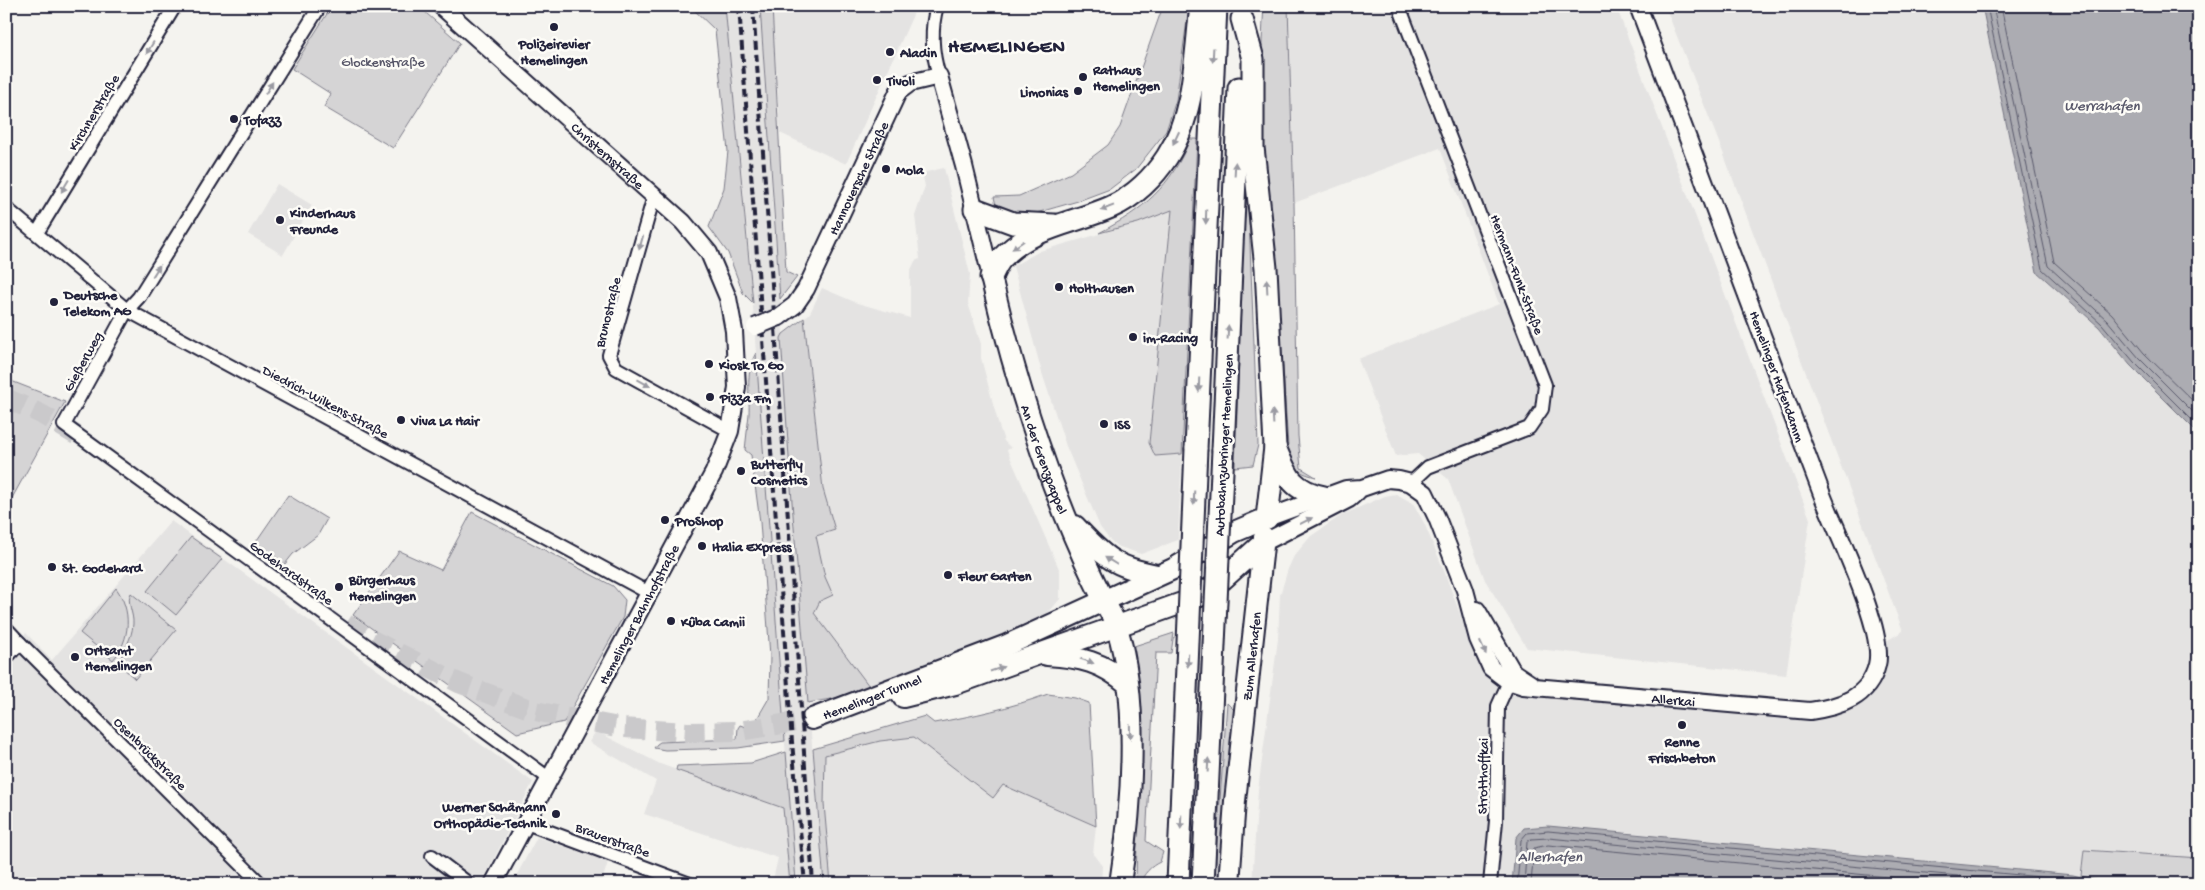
<svg xmlns="http://www.w3.org/2000/svg" width="2205" height="890" font-family="'Gochi Hand',sans-serif">
<rect width="100%" height="100%" fill="#f4f3ef"/>
<filter id="ink" filterUnits="userSpaceOnUse"><feTurbulence type="fractalNoise" baseFrequency=".02" numOctaves="2"/><feDisplacementMap in="SourceGraphic" scale="10" xChannelSelector="R" yChannelSelector="G"/><feConvolveMatrix kernelMatrix="1 2 1 2 8 2 1 2 1" color-interpolation-filters="sRGB"/></filter>
<g filter="url(#ink)">
<g fill="#e4e3e2">
<path d="M725 6H760L773 214 787 380 816 536 835 530 823 489 804 318 810 313 822 288 857 303 910 318V272L915 261 920 259 915 216 925 186 922 173 944 168 970 274 968 303 981 344V358L999 426 1004 441 1011 448 1007 450 1060 571V599L1048 613 1008 634 888 681 869 686 799 594 824 884H796L763 464 750 260Z"/>
<path d="M772 6H917L846 164 780 133Z"/>
<path d="M1288 6H1616L1810 519 1786 675 1527 648 1485 580 1448 479 1418 454 1396 456 1358 359 1499 304 1440 148 1294 203Z"/>
<path d="M1665 6H1982L2037 272 2099 327 2130 365 2199 434V858L2084 850 2081 876 1514 855 1512 884H1252L1258 790 1278 639 1280 595 1288 569 1294 556 1311 536 1342 515 1385 496 1396 494 1413 503 1424 523 1443 568 1473 649 1486 641 1505 677 1811 713 1852 704 1883 643 1903 631 1722 150Z"/>
<path d="M277 184 312 205 283 255 248 234Z"/>
<path d="M1172 210 1149 443 1155 456 1182 454 1178 540 1141 554 1117 546 1109 539 1100 527 1066 446 1042 373 1013 266 1040 251 1138 223Z"/>
<path d="M171 521 533 782 481 884H6V654L26 633 52 660Z"/>
<path d="M596 731 660 764 783 808 790 884H772L778 858 644 814 656 781 589 742Z"/>
<path d="M914 737 993 797 1003 785 1096 826 1093 854 1102 866 1101 884H831L824 804 825 755 880 741Z"/>
<path d="M537 837 608 862 601 884H512Z"/>
</g>
<g fill="#d5d4d5" stroke="#7c7b88">
<path d="M332 6H418L460 43 393 148 324 107 331 94 292 69Z"/>
<path d="M690 6H725L753 303 743 293 728 253 709 227 724 188 728 151 715 30Z"/>
<path d="M760 6H772L786 272 797 277 780 299Z"/>
<path d="M1163 6H1189L1176 100 1166 131 1136 169 1110 189 1078 201 1022 217 997 209 994 197 1019 196 1071 173 1108 145 1120 127Z"/>
<path d="M1264 6H1288L1294 203 1298 436 1301 468 1316 477C1295 472 1294 468 1288 447 1285 403 1283 358 1279 314 1268 212 1256 109 1264 6Z"/>
<path d="M1190 139H1197L1182 454 1155 456 1149 443 1172 210 1138 223 1099 233C1144 209 1171 187 1190 139Z"/>
<path d="M1245 195H1248L1258 445 1253 465 1235 467Z"/>
<path d="M804 318 823 489 835 530 816 536 825 577 833 595 820 601 814 613 869 686 836 698 808 703 792 502 781 338 783 334Z"/>
<path d="M756 353 785 741 738 748 665 750 654 748 657 744 660 742 737 739 738 728 740 725 751 729 769 698 770 656 760 522 751 455 745 450C746 438 748 426 749 414 750 394 745 371 756 353Z"/>
<path d="M6 379 65 402 6 509Z"/>
<path d="M288 495 327 519 318 535 293 554 285 564 255 543Z"/>
<path d="M472 512 613 586 625 600 623 617 564 722 517 733 353 615 399 551 441 570Z"/>
<path d="M191 537 222 559 176 615 147 591Z"/>
<path d="M116 588C132 610 131 639 113 660L80 633Z"/>
<path d="M131 593 176 630 135 679 119 664V662C124 649 132 639 133 624 134 614 126 601 131 593Z"/>
<path d="M1174 633 1171 653H1156L1146 841 1163 852 1160 862C1151 866 1143 874 1140 884H1136L1138 798 1131 647Z"/>
<path d="M1048 694 1075 698 1089 703 1096 826 1003 785 993 798 914 737 880 741 825 755 824 804 831 884H824L813 749 925 716 934 723C973 716 1010 708 1048 694Z"/>
<path d="M1227 703 1235 711 1222 884H1214Z"/>
<path d="M786 752 796 882V884H790L783 808 676 770 677 766 751 763Z"/>
<path d="M2084 850 2199 858V884H2111L2081 876Z"/>
</g>
<g fill="#acacb2" stroke="#757582">
<path d="M1982 6H2199V434L2130 365 2099 327 2037 272Z"/>
<path d="M1548 826 2073 875 2111 884H1512L1516 838 1524 828Z"/>
</g>
<g fill="none" stroke-linecap="round" stroke-linejoin="round">
<g stroke="#59596b" stroke-width="1">
<path d="M1987 6 2042 269 2102 324 2134 362 2199 427"/>
<path d="M1993 6 2048 266 2107 320 2139 358 2199 418"/>
<path d="M2001 6 2054 262 2112 314 2144 353 2199 407"/>
<path d="M1517 884 1521 840 1527 833 1548 831 2073 880 2090 884"/>
<path d="M1524 884 1527 842 1531 839 1548 838 2044 884"/>
<path d="M1531 884 1534 848 1548 845 1963 884"/>
</g>
<g stroke="#cac9cb" stroke-width="20" stroke-dasharray="20 10" stroke-linecap="butt">
<path d="M6 398 41 414 81 438"/>
<path d="M346 624 366 637 459 683 535 711 623 728 687 732 740 731 812 719"/>
</g>
<g stroke="#22223b" stroke-width="16">
<g id="minor">
<path d="M320 6 139 297 127 310 64 425 550 779"/>
<path d="M937 6C930 30 932 53 939 76"/>
<path d="M1399 6 1545 385 1542 409 1529 428 1428 467 1411 483"/>
<path d="M654 196 609 355 616 368 730 431"/>
<path d="M6 208 127 310 649 593"/>
<path d="M37 233 175 6"/>
<path d="M6 628 20 643 6 658"/>
<path d="M20 643 261 884"/>
<path d="M526 823 690 884"/>
<path d="M432 856 469 884"/>
<path d="M1490 884 1496 821 1498 706 1512 675"/>
</g>
</g>
<g stroke="#22223b" stroke-width="20">
<g id="tertiary">
<path id="s1" d="M441 6 683 222 709 253 728 298 734 331 737 387 730 431 714 472 493 884"/>
<path id="s2" d="M779 317 795 305 806 289 898 92 910 83 939 76 964 166 991 277"/>
<path id="s3" d="M1267 518 1346 489 1362 488 1388 479 1399 480 1411 483 1425 493 1437 518 1465 590 1478 639 1491 668 1508 681 1523 686 1810 711C1839 707 1869 698 1877 665 1886 631 1837 533 1823 497 1761 334 1701 170 1638 6"/>
<path d="M1263 543 1349 499 1357 492"/>
<path d="M1477 610 1513 672 1531 684"/>
</g>
</g>
<g stroke="#22223b" stroke-width="24">
<g id="primary">
<path id="s4" d="M991 277C1010 358 1034 438 1065 515 1076 542 1088 569 1101 595 1106 606 1114 617 1117 628 1140 703 1132 807 1120 884"/>
<path d="M1075 526C1104 557 1114 567 1157 575"/>
<path d="M1047 655C1081 657 1102 662 1128 684"/>
<path d="M903 697 955 684 1196 598 1222 580 1263 543"/>
<path id="s5" d="M812 719 1007 645 1173 569 1234 532 1267 518"/>
<path id="s6" d="M1229 884 1235 801 1264 537"/>
</g>
</g>
<g stroke="#22223b" stroke-width="25">
<g id="trunk">
<path d="M1242 19 1253 59V147L1266 268 1275 447 1267 518"/>
<path d="M975 209 1013 223 1054 225"/>
<path d="M991 277C994 271 997 263 1002 258 1031 227 1075 223 1111 207 1134 197 1154 177 1167 157 1195 114 1195 56 1201 6"/>
<path d="M1275 447C1287 476 1291 490 1324 497"/>
<path d="M1196 449 1216 6"/>
<path d="M1223 450 1239 88"/>
</g>
</g>
<use href="#minor" stroke="#fdfcf7" stroke-width="12"/>
<use href="#tertiary" stroke="#fdfcf7" stroke-width="16"/>
<use href="#primary" stroke="#fdfcf7" stroke-width="20"/>
<use href="#trunk" stroke="#fdfcf7" stroke-width="21"/>
<g stroke="#22223b" stroke-width="4" stroke-dasharray="8 4" stroke-linecap="butt">
<path d="M739 6 792 742 805 884"/>
<path d="M753 6 813 884"/>
</g>
<g stroke="#22223b" stroke-width="20" stroke-linecap="butt">
<path id="tertiary-bridge" d="M755 327 779 317"/>
</g>
<g stroke="#22223b" stroke-width="25" stroke-linecap="butt">
<g id="trunk-bridge">
<path d="M1178 884 1196 449"/>
<path d="M1203 884 1223 450"/>
</g>
</g>
<use href="#tertiary-bridge" stroke="#fdfcf7" stroke-width="16"/>
<use href="#trunk-bridge" stroke="#fdfcf7" stroke-width="21"/>
</g>
<defs><path id="oneway-solid" d="M-6-.8H1V-3.2L6.5 0L1 3.2V.8H-6Z" transform="scale(1.25)"/></defs>
<g fill="#9a9aa2">
<use href="#oneway-solid" transform="translate(150 48) rotate(121)"/>
<use href="#oneway-solid" transform="translate(1213 55) rotate(93)"/>
<use href="#oneway-solid" transform="translate(269 88) rotate(-58)"/>
<use href="#oneway-solid" transform="translate(1176 138) rotate(115)"/>
<use href="#oneway-solid" transform="translate(1235 169) rotate(-87)"/>
<use href="#oneway-solid" transform="translate(65 186) rotate(121)"/>
<use href="#oneway-solid" transform="translate(1107 208) rotate(159)"/>
<use href="#oneway-solid" transform="translate(1206 217) rotate(92)"/>
<use href="#oneway-solid" transform="translate(641 243) rotate(106)"/>
<use href="#oneway-solid" transform="translate(1018 245) rotate(145)"/>
<use href="#oneway-solid" transform="translate(156 271) rotate(-58)"/>
<use href="#oneway-solid" transform="translate(1267 286) rotate(-93)"/>
<use href="#oneway-solid" transform="translate(1228 332) rotate(-87)"/>
<use href="#oneway-solid" transform="translate(644 383) rotate(29)"/>
<use href="#oneway-solid" transform="translate(1199 385) rotate(92)"/>
<use href="#oneway-solid" transform="translate(1273 417) rotate(-93)"/>
<use href="#oneway-solid" transform="translate(1194 498) rotate(92)"/>
<use href="#oneway-solid" transform="translate(1306 521) rotate(-27)"/>
<use href="#oneway-solid" transform="translate(1111 561) rotate(-148)"/>
<use href="#oneway-solid" transform="translate(1483 648) rotate(65)"/>
<use href="#oneway-solid" transform="translate(1188 660) rotate(92)"/>
<use href="#oneway-solid" transform="translate(1087 661) rotate(19)"/>
<use href="#oneway-solid" transform="translate(997 669) rotate(-19)"/>
<use href="#oneway-solid" transform="translate(1130 732) rotate(89)"/>
<use href="#oneway-solid" transform="translate(1208 765) rotate(-87)"/>
<use href="#oneway-solid" transform="translate(1181 822) rotate(92)"/>
</g>
</g>
<g fill="#22223b" stroke="#fdfcf7" stroke-width="2">
<circle cx="554" cy="27" r="5"/>
<circle cx="890" cy="52" r="5"/>
<circle cx="1083" cy="77" r="5"/>
<circle cx="877" cy="80" r="5"/>
<circle cx="1078" cy="91" r="5"/>
<circle cx="234" cy="119" r="5"/>
<circle cx="886" cy="169" r="5"/>
<circle cx="280" cy="220" r="5"/>
<circle cx="1059" cy="287" r="5"/>
<circle cx="54" cy="302" r="5"/>
<circle cx="1133" cy="337" r="5"/>
<circle cx="709" cy="364" r="5"/>
<circle cx="710" cy="397" r="5"/>
<circle cx="401" cy="420" r="5"/>
<circle cx="1104" cy="424" r="5"/>
<circle cx="741" cy="471" r="5"/>
<circle cx="665" cy="520" r="5"/>
<circle cx="702" cy="546" r="5"/>
<circle cx="52" cy="567" r="5"/>
<circle cx="948" cy="575" r="5"/>
<circle cx="339" cy="587" r="5"/>
<circle cx="671" cy="621" r="5"/>
<circle cx="75" cy="657" r="5"/>
<circle cx="1682" cy="725" r="5"/>
<circle cx="556" cy="814" r="5"/>
</g>
<g text-anchor="middle" stroke-width="5" stroke-linejoin="round" paint-order="stroke">
<g font-size="14" font-weight="bold" fill="#22223b" stroke="#fdfcf7" text-anchor="start">
<text x="554" y="48" text-anchor="middle">Polizeirevier<tspan x="554" dy="16">Hemelingen</tspan></text>
<text x="900" y="57">Aladin</text>
<text x="1093" y="74">Rathaus<tspan x="1093" dy="16">Hemelingen</tspan></text>
<text x="887" y="85">Tivoli</text>
<text x="1068" y="96" text-anchor="end">Limonias</text>
<text x="244" y="124">Tofazz</text>
<text x="896" y="174">Mola</text>
<text x="290" y="217">Kinderhaus<tspan x="290" dy="16">Freunde</tspan></text>
<text x="1069" y="292">Holthausen</text>
<text x="64" y="299">Deutsche<tspan x="64" dy="16">Telekom AG</tspan></text>
<text x="1143" y="342">im-Racing</text>
<text x="719" y="369">Kiosk To Go</text>
<text x="720" y="402">Pizza Fm</text>
<text x="411" y="425">Viva La Hair</text>
<text x="1114" y="429">ISS</text>
<text x="751" y="468">Butterfly<tspan x="751" dy="16">Cosmetics</tspan></text>
<text x="675" y="525">ProShop</text>
<text x="712" y="551">Italia Express</text>
<text x="62" y="572">St. Godehard</text>
<text x="958" y="580">Fleur Garten</text>
<text x="349" y="584">Bürgerhaus<tspan x="349" dy="16">Hemelingen</tspan></text>
<text x="681" y="626">Kûba Camii</text>
<text x="85" y="654">Ortsamt<tspan x="85" dy="16">Hemelingen</tspan></text>
<text x="1682" y="746" text-anchor="middle">Renne<tspan x="1682" dy="16">Frischbeton</tspan></text>
<text x="546" y="811" text-anchor="end">Werner Schämann<tspan x="546" dy="16">Orthopädie-Technik</tspan></text>
</g>
<g font-size="14" fill="#585769" stroke="#fdfcf7">
<text x="383" y="66">Glockenstraße</text>
</g>
<g font-size="14" fill="#22223b" stroke="#fdfcf7">
<text transform="translate(93 112) rotate(-59)" y="5">Kirchnerstraße</text>
<text dy="5" stroke="none"><textPath href="#s1" startOffset="224">Christernstraße</textPath></text>
<text dy="5" stroke="none"><textPath href="#s2" startOffset="162">Hannoversche Straße</textPath></text>
<text transform="translate(1518 274) rotate(69)" y="5">Hermann-Funk-Straße</text>
<text transform="translate(607 312) rotate(-76)" y="5">Brunostraße</text>
<text transform="translate(82 361) rotate(-61)" y="5">Gießerweg</text>
<text transform="translate(1778 376) rotate(70)" y="5">Hemelinger Hafendamm</text>
<text transform="translate(326 401) rotate(28)" y="5">Diedrich-Wilkens-Straße</text>
<text transform="translate(1223 445) rotate(-87)" y="5">Autobahnzubringer Hemelingen</text>
<text dy="5" stroke="none"><textPath href="#s4" startOffset="190">An der Grenzpappel</textPath></text>
<text transform="translate(292 572) rotate(36)" y="5">Godehardstraße</text>
<text transform="translate(638 614) rotate(-62)" y="5">Hemelinger Bahnhofstraße</text>
<text dy="5" stroke="none"><textPath href="#s6" startOffset="229">Zum Allerhafen</textPath></text>
<text dy="5" stroke="none"><textPath href="#s5" startOffset="64">Hemelinger Tunnel</textPath></text>
<text dy="5" stroke="none"><textPath href="#s3" startOffset="544">Allerkai</textPath></text>
<text transform="translate(151 753) rotate(45)" y="5">Osenbrückstraße</text>
<text transform="translate(1482 776) rotate(-89)" y="5">Strotthoffkai</text>
<text transform="translate(613 839) rotate(20)" y="5">Brauerstraße</text>
</g>
<g font-size="15" font-style="italic" fill="#59596b" stroke="#fdfcf7">
<text x="2102" y="110">Werrahafen</text>
<text x="1550" y="861">Allerhafen</text>
</g>
<g font-size="19" font-weight="bold" letter-spacing="1" fill="#22223b" stroke="#fdfcf7">
<text x="1007" y="52">HEMELINGEN</text>
</g>
</g>
<rect width="2205" height="890" fill="none" stroke="#fdfcf7" stroke-width="25"/>
<rect x="12" y="12" width="2180" height="865" fill="none" stroke="#22223b" stroke-width="2" filter="url(#ink)"/>
</svg>
